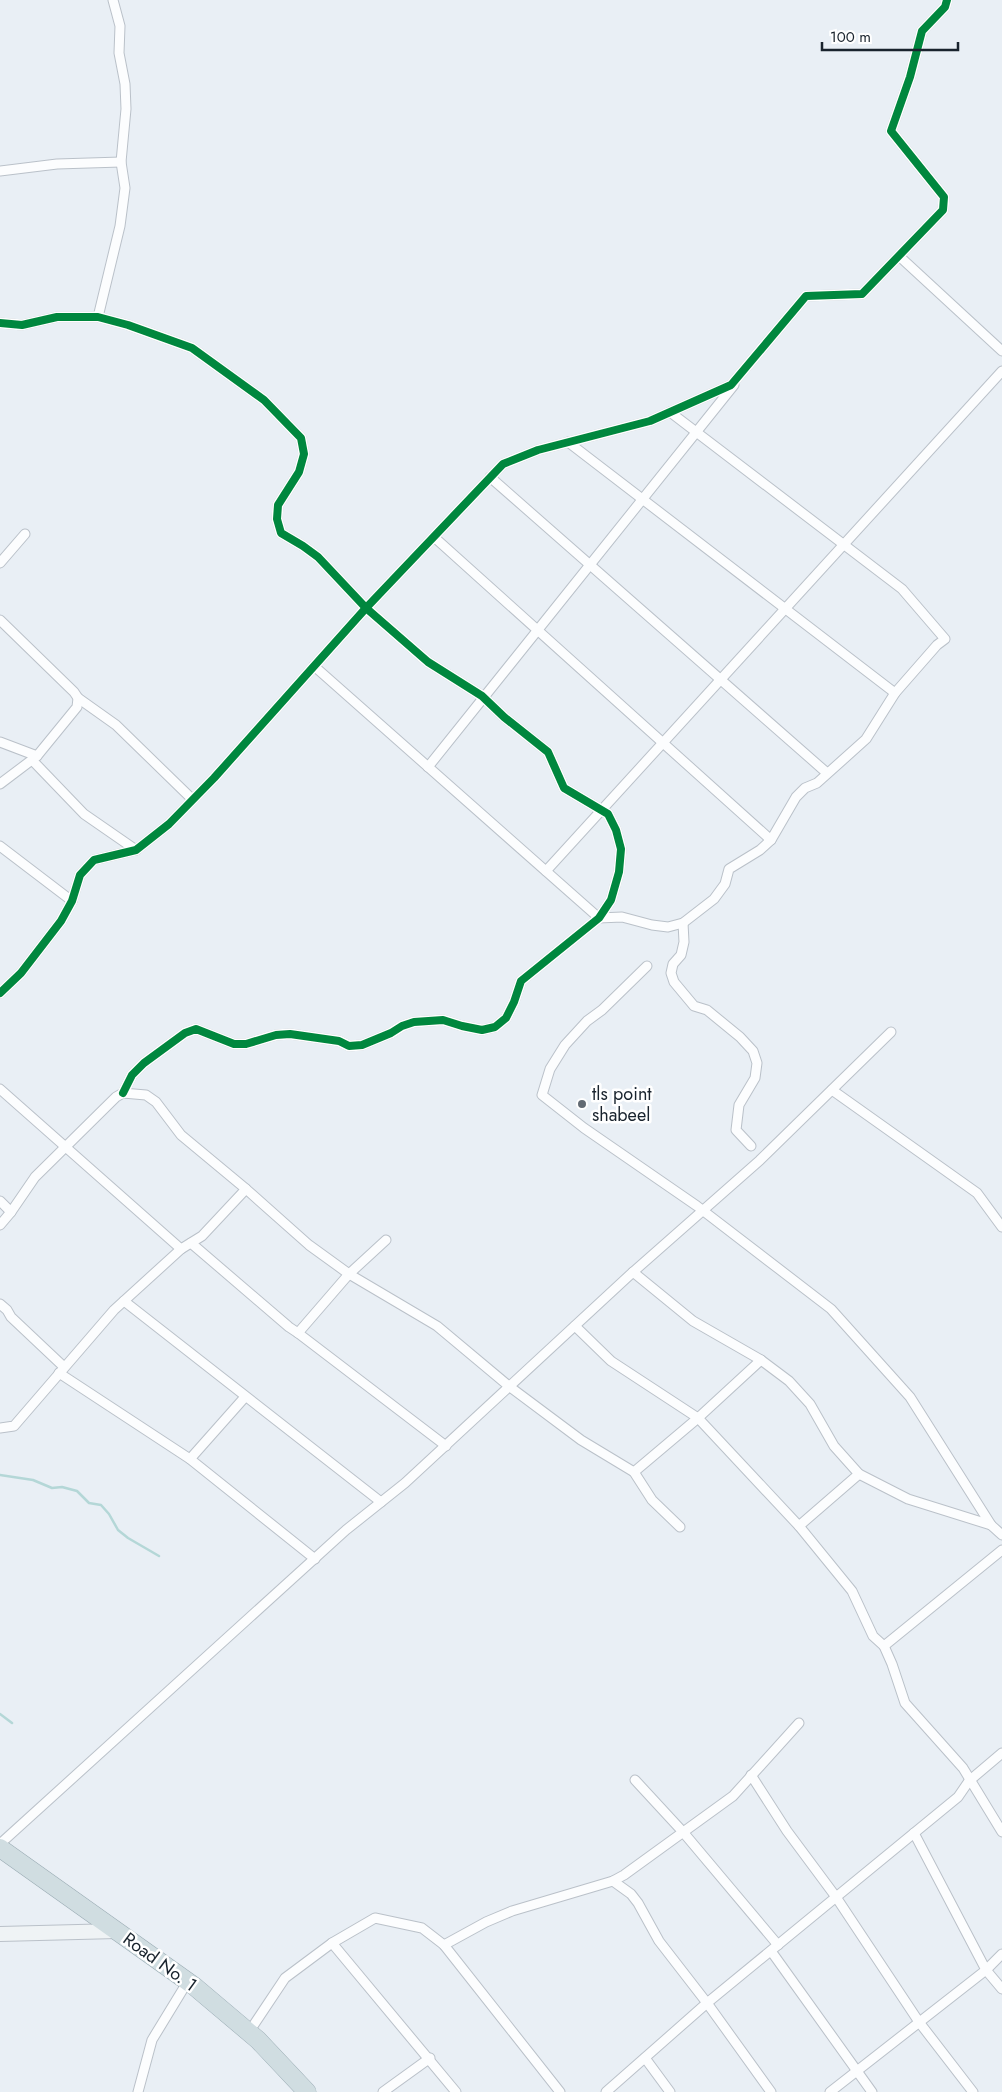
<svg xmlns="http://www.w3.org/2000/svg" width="1002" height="2092" font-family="Jost,sans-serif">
<rect width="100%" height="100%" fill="#e9eff5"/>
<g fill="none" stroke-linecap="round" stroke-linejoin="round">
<g stroke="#b4d7d7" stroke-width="2.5">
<path d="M0 1475 33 1480 52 1488 62 1487 77 1491 89 1503 101 1505 109 1514 118 1530 128 1538 159 1556"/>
<path d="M0 1714 12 1723"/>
</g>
<g stroke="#bac1c9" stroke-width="11">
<g id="street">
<path d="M0 171 57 164 121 162"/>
<path d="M899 256 1002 351"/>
<path d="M98 317 120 226 125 188 121 162 126 109 125 84 119 53 120 26 113 0"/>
<path d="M0 323 22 325 57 317H98L128 325 192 348 264 400 301 438 304 454 299 472 278 505 277 519 281 533 303 546 318 557 366 608 428 662 482 696 504 717 548 752 564 788 608 814 616 830 621 849 619 872 611 900 599 918 521 981 514 1002 506 1018 495 1027 482 1030 462 1026 443 1020 414 1022 402 1026 391 1033 362 1045 349 1046 339 1041 290 1034 276 1035 246 1044H234L196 1029 185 1033 144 1063 132 1075 123 1093"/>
<path d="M568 442 895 693"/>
<path d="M490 477 827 773"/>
<path d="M434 537 771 840"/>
<path d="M0 563 25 534"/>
<path d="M0 620 74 692 78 698 77 707 37 756 0 784"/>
<path d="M314 666 599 918 622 917 652 925 668 927 683 923 714 899 725 884 729 869 760 850 771 840 796 797 805 788 817 783 866 739 895 693 937 645 945 639 902 589 670 412"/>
<path d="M78 698 116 725 192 799"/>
<path d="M0 742 37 756"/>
<path d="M32 760 84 814 136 850"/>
<path d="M428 767 734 385"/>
<path d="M0 846 72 901"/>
<path d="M546 871 1002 371"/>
<path d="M683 923 684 942 681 955 673 964 671 973 674 982 694 1006 707 1010 740 1037 753 1051 757 1063 755 1078 739 1105 736 1130 751 1146"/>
<path d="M647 966 602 1010 587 1021 565 1045 550 1069 542 1095 584 1128 697 1206 831 1309 910 1397 991 1525"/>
<path d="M0 993 21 973 61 921 72 901 80 875 94 860 136 850 169 824 214 778 366 608 503 464 538 450 650 421 731 385 806 296 862 294 943 210 944 197 891 131 910 77 922 31 945 7 947 0"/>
<path d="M0 1089 181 1249"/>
<path d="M832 1090 977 1193 1002 1227"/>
<path d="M0 1201 11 1212"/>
<path d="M0 1225 11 1212 35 1177 116 1097 123 1093 146 1095 156 1102 181 1135 246 1189 309 1245 349 1274 437 1326 510 1387 581 1440 634 1472 652 1500 680 1527"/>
<path d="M191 1243 289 1327 298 1333 349 1274 386 1240"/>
<path d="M633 1272 693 1321 761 1360 789 1381 810 1404 834 1446 859 1474 908 1499 991 1525 1002 1535"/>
<path d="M124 1301 381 1502"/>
<path d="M0 1304 7 1310 11 1317 64 1367"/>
<path d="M575 1326 611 1361 698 1418 799 1526 852 1591 873 1636 884 1646 892 1664 905 1703 963 1768 1002 1832"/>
<path d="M298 1333 446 1446"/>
<path d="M59 1373 190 1459 315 1559"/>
<path d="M0 1428 14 1426 114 1310 181 1249 202 1236 246 1189"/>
<path d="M190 1459 245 1397"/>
<path d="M634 1472 698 1418 761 1360"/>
<path d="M799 1526 859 1474"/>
<path d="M884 1646 1002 1550"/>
<path d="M751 1775 787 1831 836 1897 919 2022 973 2092"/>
<path d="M635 1780 683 1832 778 1945"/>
<path d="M914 1833 986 1970 1002 1989"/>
<path d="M0 1844 346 1530 405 1483 633 1272 760 1160 891 1032"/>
<path d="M613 1881 631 1894 638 1903 659 1941 707 2003 771 2092"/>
<path d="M332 1943 456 2092"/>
<path d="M444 1945 486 1922 512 1911 613 1881 624 1875 733 1796 799 1723"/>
<path d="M771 1951 872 2092"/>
<path d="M249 2032 285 1978 332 1943 375 1918 422 1928 444 1945 560 2092"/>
<path d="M645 2058 670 2092"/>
<path d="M138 2092 152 2040 188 1981"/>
<path d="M383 2092 430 2058"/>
<path d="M606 2092 707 2003 958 1797 969 1781 1002 1753"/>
<path d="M830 2092 986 1970 1002 1954"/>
</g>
</g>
<g stroke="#bac1c9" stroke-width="16">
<path id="secondary" d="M0 1934 117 1931"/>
</g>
<g stroke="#9bacb4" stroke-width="19">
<path id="highway" d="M0 1848 194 1986 258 2040 307 2092"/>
</g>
<use href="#street" stroke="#fcfdfe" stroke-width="9"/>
<use href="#secondary" stroke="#eff3f5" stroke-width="14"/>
<use href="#highway" stroke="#d0dde1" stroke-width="18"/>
<g stroke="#fff" stroke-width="11">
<g id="cycleway">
<path d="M0 323 22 325 57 317H98L128 325 192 348 264 400 301 438 304 454 299 472 278 505 277 519 281 533 303 546 318 557 366 608 428 662 482 696 504 717 548 752 564 788 608 814 616 830 621 849 619 872 611 900 599 918 521 981 514 1002 506 1018 495 1027 482 1030 462 1026 443 1020 414 1022 402 1026 391 1033 362 1045 349 1046 339 1041 290 1034 276 1035 246 1044H234L196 1029 185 1033 144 1063 132 1075 123 1093"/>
<path d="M0 993 21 973 61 921 72 901 80 875 94 860 136 850 169 824 214 778 366 608 503 464 538 450 650 421 731 385 806 296 862 294 943 210 944 197 891 131 910 77 922 31 945 7 947 0"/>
</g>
</g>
<use href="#cycleway" stroke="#00873e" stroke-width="8"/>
</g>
<circle fill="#626a73" stroke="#fff" stroke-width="2" cx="582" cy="1104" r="5"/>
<g text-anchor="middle" stroke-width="5" stroke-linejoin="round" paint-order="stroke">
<g font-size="18" fill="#19232d" stroke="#fff" text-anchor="start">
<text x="592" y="1100">tls point<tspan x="592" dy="21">shabeel</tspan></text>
</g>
<g font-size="18" fill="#19232d" stroke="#fff">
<text transform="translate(160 1962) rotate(36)" y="6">Road No. 1</text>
</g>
</g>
<path d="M822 42v8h136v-8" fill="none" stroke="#19232d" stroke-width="2.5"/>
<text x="830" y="42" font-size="15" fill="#19232d" stroke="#ffffff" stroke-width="4" paint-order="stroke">100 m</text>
</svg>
